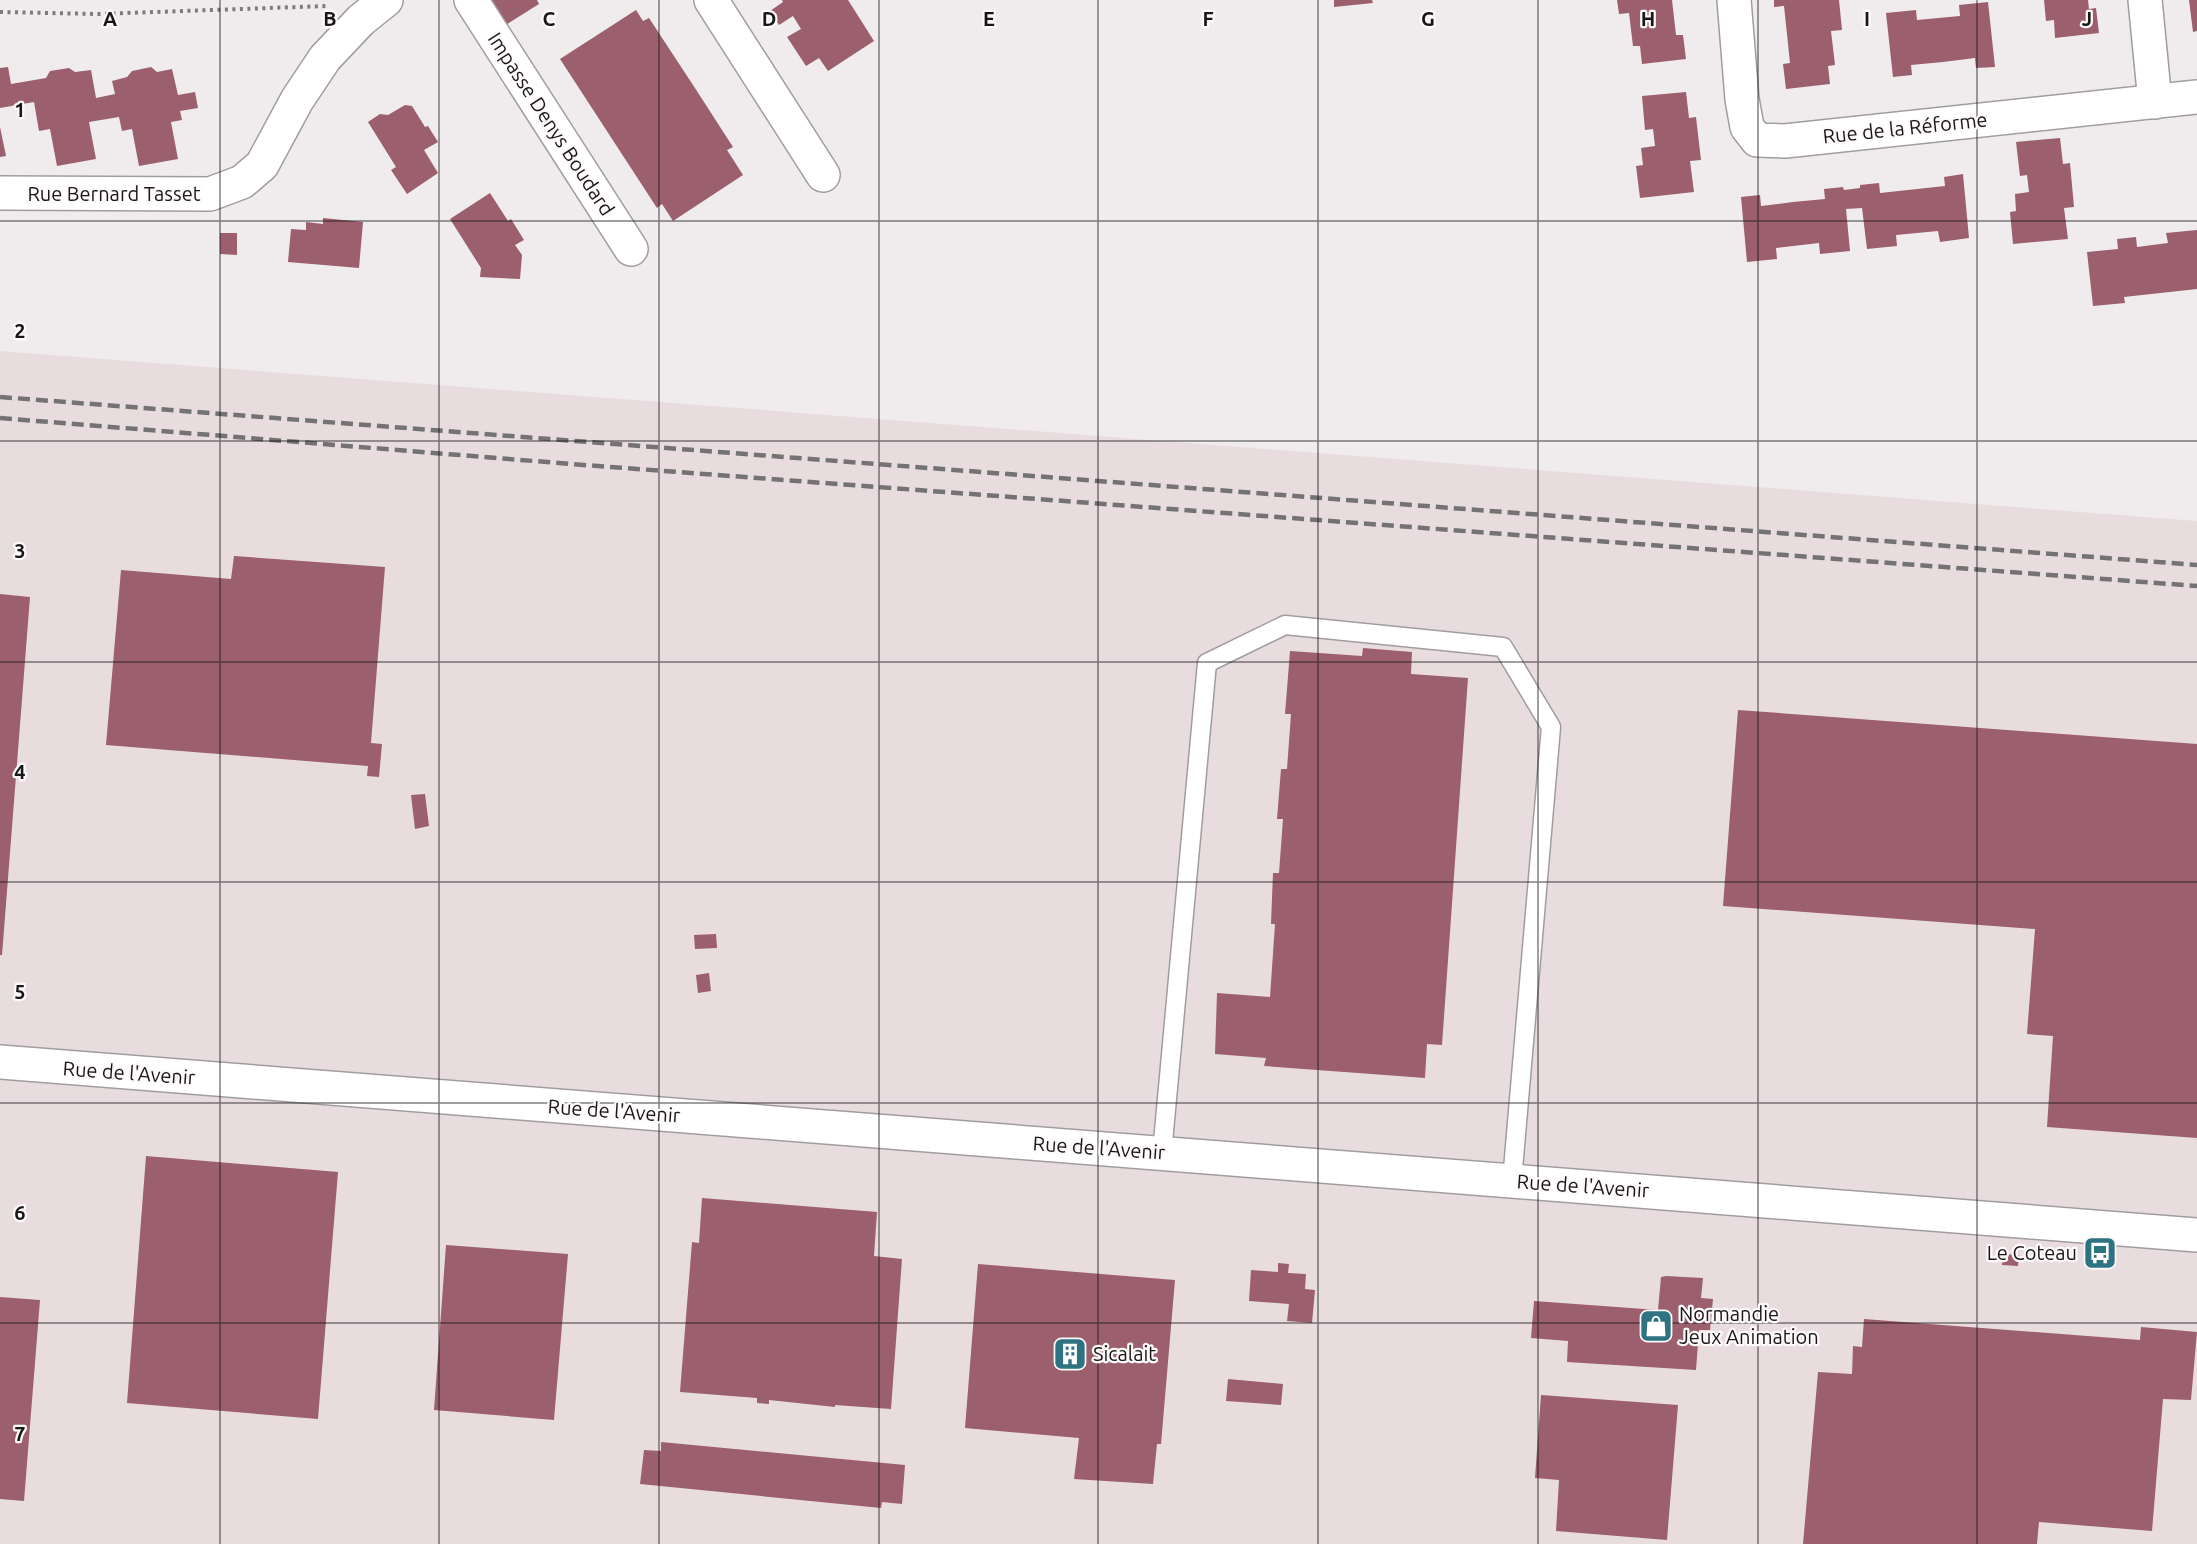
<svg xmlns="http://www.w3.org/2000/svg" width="2197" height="1544" font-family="Ubuntu,sans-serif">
<rect width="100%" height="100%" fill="#f0eced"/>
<path fill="#e9dcdf" d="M0 351 2197 521V1544H0Z"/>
<g fill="#9b5f6e">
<path d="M487 0H537L539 4 504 26Z"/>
<path d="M782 0H848L874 41 828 71 819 58 806 66 787 37 801 29 793 16 779 25 770 11 783 2Z"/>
<path d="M1334 0H1372L1373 3 1334 7Z"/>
<path d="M1617 0H1672L1676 35H1683L1686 59 1642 64 1640 46H1633L1629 13 1619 14Z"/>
<path d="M1774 0H1839L1842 30 1831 31 1835 65 1828 66 1830 84 1786 89 1783 64 1790 63 1784 6 1774 7Z"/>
<path d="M2044 0H2088L2089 9 2096 8 2099 33 2055 38 2054 20 2046 21Z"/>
<path d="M2189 0H2197V31L2193 32Z"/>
<path d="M1988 2 1995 67 1976 68 1975 58 1943 62 1911 65 1912 75 1893 77 1886 13 1916 10 1917 20 1960 16 1959 5Z"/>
<path d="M636 10 643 21 649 18 693 85 733 147 727 150 743 175 673 221 662 204 657 208 560 59Z"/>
<path d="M8 67 11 84 46 78 50 71 69 68 75 72 91 70 96 98 115 94 112 81 127 77 132 71 151 67 157 72 172 69 178 95 195 92 198 108 180 111 182 120 171 122 178 159 139 166 132 129 122 131 119 117 89 122 96 159 57 166 50 129 39 131 34 102 0 108V68Z"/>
<path d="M1686 92 1689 118 1696 117 1701 160 1690 161 1694 192 1640 198 1636 166 1643 165 1641 148 1655 146 1653 129 1645 130 1642 96Z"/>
<path d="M405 105 412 106 425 127 428 126 438 142 424 150 438 173 407 194 391 170 396 167 368 122 380 114 388 115Z"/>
<path d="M0 127 6 156 0 157Z"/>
<path d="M2060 138 2063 164 2070 163 2074 207 2064 208 2068 239 2013 244 2010 212 2016 211 2015 194 2029 192 2027 175 2020 176 2016 142Z"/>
<path d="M1963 174 1969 238 1940 242 1938 231 1896 235 1897 246 1867 249 1862 208 1846 209 1850 251 1820 254 1819 243 1776 248 1777 259 1747 262 1741 197 1760 195 1761 206 1793 202 1825 199 1824 189 1843 187 1844 190 1860 188V185L1879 183 1880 193 1945 186 1944 177Z"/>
<path d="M490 193 508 221 511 219 524 240 515 245 522 255 520 279 480 277 481 268 450 219Z"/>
<path d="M323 218 363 222 359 268 288 262 291 229 306 230V222L323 224Z"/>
<path d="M2197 230V289L2124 297 2125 303 2093 306 2087 252 2118 249 2117 239 2136 237 2137 247 2168 243 2166 233Z"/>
<path d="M220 233H237V255L220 254Z"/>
<path d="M234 556 385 567 371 743 382 744 379 777 367 776 368 766 106 745 121 570 231 579Z"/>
<path d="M0 594 30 597 2 955H0Z"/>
<path d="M1363 648 1412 652 1411 674 1468 678 1442 1045 1427 1044 1425 1078 1264 1066 1266 1058 1215 1054 1217 993 1270 997 1275 924H1271L1273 873H1279L1283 819H1277L1281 769H1287L1291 714H1285L1290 651 1362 656Z"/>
<path d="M1738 710 2197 744V1138L2047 1127 2053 1036 2027 1034 2035 929 1723 906Z"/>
<path d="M425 794 429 826 415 829 411 795Z"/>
<path d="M716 934 717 948 695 949 694 935Z"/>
<path d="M709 973 711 991 698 993 696 975Z"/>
<path d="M146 1156 338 1172 318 1419 127 1403Z"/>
<path d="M702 1198 877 1212 874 1256 902 1259 891 1409 835 1405V1407L769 1400V1404L757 1403V1398L680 1392 692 1242 699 1243Z"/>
<path d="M446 1245 568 1254 554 1420 434 1410Z"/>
<path d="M2003 1254 2019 1255 2018 1266 2002 1265Z"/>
<path d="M1278 1263 1289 1264 1288 1273 1306 1274 1305 1289 1315 1290 1312 1323 1287 1321 1289 1304 1249 1301 1251 1270 1278 1272Z"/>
<path d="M978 1264 1175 1280 1161 1444H1157L1153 1484 1074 1479 1079 1438 965 1428Z"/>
<path d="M1666 1276 1703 1278 1701 1298 1713 1299 1710 1330H1699L1696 1370 1567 1362 1568 1341 1531 1338 1534 1301 1658 1310 1661 1277Z"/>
<path d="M0 1297 40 1300 24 1501 0 1499Z"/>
<path d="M1864 1319 2140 1340 2141 1327 2197 1332 2191 1400 2163 1399 2152 1531 2039 1522 2037 1544H1803L1818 1372 1852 1374 1853 1346 1862 1347Z"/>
<path d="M1228 1379 1283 1384 1281 1405 1226 1401Z"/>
<path d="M1541 1395 1678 1405 1667 1540 1556 1531 1559 1480 1535 1478Z"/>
<path d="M661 1442 905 1465 902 1504 882 1502 881 1508 640 1484 644 1450 661 1451Z"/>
</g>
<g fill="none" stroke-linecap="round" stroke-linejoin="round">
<g stroke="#a19d9e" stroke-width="21">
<path id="lane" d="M1162 1153 1207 663 1285 625 1503 647 1551 727 1512 1181"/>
</g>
<g stroke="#a19d9e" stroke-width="36">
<g id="street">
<path d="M471 0 631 249"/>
<path d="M711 0 823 175"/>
<path d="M1734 0 1742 99 1747 127 1757 140 1785 141 2197 97"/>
<path d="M2145 0 2155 102"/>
<path d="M0 193 210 194 242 182 262 165 297 100 325 58 361 20 386 0"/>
<path d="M0 1062 2197 1235"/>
</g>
</g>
<path stroke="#7c7a7a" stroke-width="4" stroke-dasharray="3 4.5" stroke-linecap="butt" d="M0 12 98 14 326 6"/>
<use href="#lane" stroke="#fff" stroke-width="18"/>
<use href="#street" stroke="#fff" stroke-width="33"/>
<g stroke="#747272" stroke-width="4.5" stroke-dasharray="12 6" stroke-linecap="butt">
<path d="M0 397 2197 565"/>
<path d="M0 418 571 464 2197 586"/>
</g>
</g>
<path fill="none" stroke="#181717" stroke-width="1.5" stroke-opacity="0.55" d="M220 0V1544M439 0V1544M659 0V1544M879 0V1544M1098 0V1544M1318 0V1544M1538 0V1544M1758 0V1544M1977 0V1544M0 221H2197M0 441H2197M0 662H2197M0 882H2197M0 1103H2197M0 1323H2197"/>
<defs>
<g id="bus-square" transform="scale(1.725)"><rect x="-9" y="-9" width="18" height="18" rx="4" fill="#2e7381" stroke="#fef9fa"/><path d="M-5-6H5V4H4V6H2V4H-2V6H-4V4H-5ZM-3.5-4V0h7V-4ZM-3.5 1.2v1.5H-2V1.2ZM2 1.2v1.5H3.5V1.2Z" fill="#fff"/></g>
<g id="shop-square" transform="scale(1.725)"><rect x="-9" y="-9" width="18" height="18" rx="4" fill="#2e7381" stroke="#fef9fa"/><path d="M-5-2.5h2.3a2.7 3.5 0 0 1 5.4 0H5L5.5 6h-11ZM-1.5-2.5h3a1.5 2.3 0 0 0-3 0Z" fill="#fff"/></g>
<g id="building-square" transform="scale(1.725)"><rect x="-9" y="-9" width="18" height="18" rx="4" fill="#2e7381" stroke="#fef9fa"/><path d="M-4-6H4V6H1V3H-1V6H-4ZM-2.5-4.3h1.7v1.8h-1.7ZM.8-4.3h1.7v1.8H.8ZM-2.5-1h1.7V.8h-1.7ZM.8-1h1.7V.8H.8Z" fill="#fff"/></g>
</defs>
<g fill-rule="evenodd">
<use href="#bus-square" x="2100" y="1253"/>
<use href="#shop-square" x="1656" y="1326"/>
<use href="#building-square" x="1070" y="1354"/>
</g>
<g text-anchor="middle" stroke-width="4.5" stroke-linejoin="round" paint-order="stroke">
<g font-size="20" fill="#181717" stroke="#fef9fa">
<text transform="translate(551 124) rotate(57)" y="7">Impasse Denys Boudard</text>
<text transform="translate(1905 128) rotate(-6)" y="7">Rue de la Réforme</text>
<text x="114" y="201">Rue Bernard Tasset</text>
<text transform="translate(129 1073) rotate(4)" y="7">Rue de l'Avenir</text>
<text transform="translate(614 1111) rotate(4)" y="7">Rue de l'Avenir</text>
<text transform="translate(1099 1148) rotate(4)" y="7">Rue de l'Avenir</text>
<text transform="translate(1583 1186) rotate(4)" y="7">Rue de l'Avenir</text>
</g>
<g font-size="20" fill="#181717" stroke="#fef9fa" text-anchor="start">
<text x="2077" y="1260" text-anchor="end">Le Coteau</text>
<text x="1679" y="1321">Normandie<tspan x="1679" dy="23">Jeux Animation</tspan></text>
<text x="1093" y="1361">Sicalait</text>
</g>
</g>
<g font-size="20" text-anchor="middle" font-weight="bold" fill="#181717" stroke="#fef9fa" stroke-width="4.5" stroke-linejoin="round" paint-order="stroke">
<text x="110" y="26">A</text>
<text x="330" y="26">B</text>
<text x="549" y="26">C</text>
<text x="769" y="26">D</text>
<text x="989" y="26">E</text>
<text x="1208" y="26">F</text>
<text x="1428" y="26">G</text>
<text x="1648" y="26">H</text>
<text x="1867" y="26">I</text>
<text x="2087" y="26">J</text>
<text x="20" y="117">1</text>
<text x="20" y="338">2</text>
<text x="20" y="558">3</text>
<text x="20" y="779">4</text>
<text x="20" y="999">5</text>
<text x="20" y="1220">6</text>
<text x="20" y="1441">7</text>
</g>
</svg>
